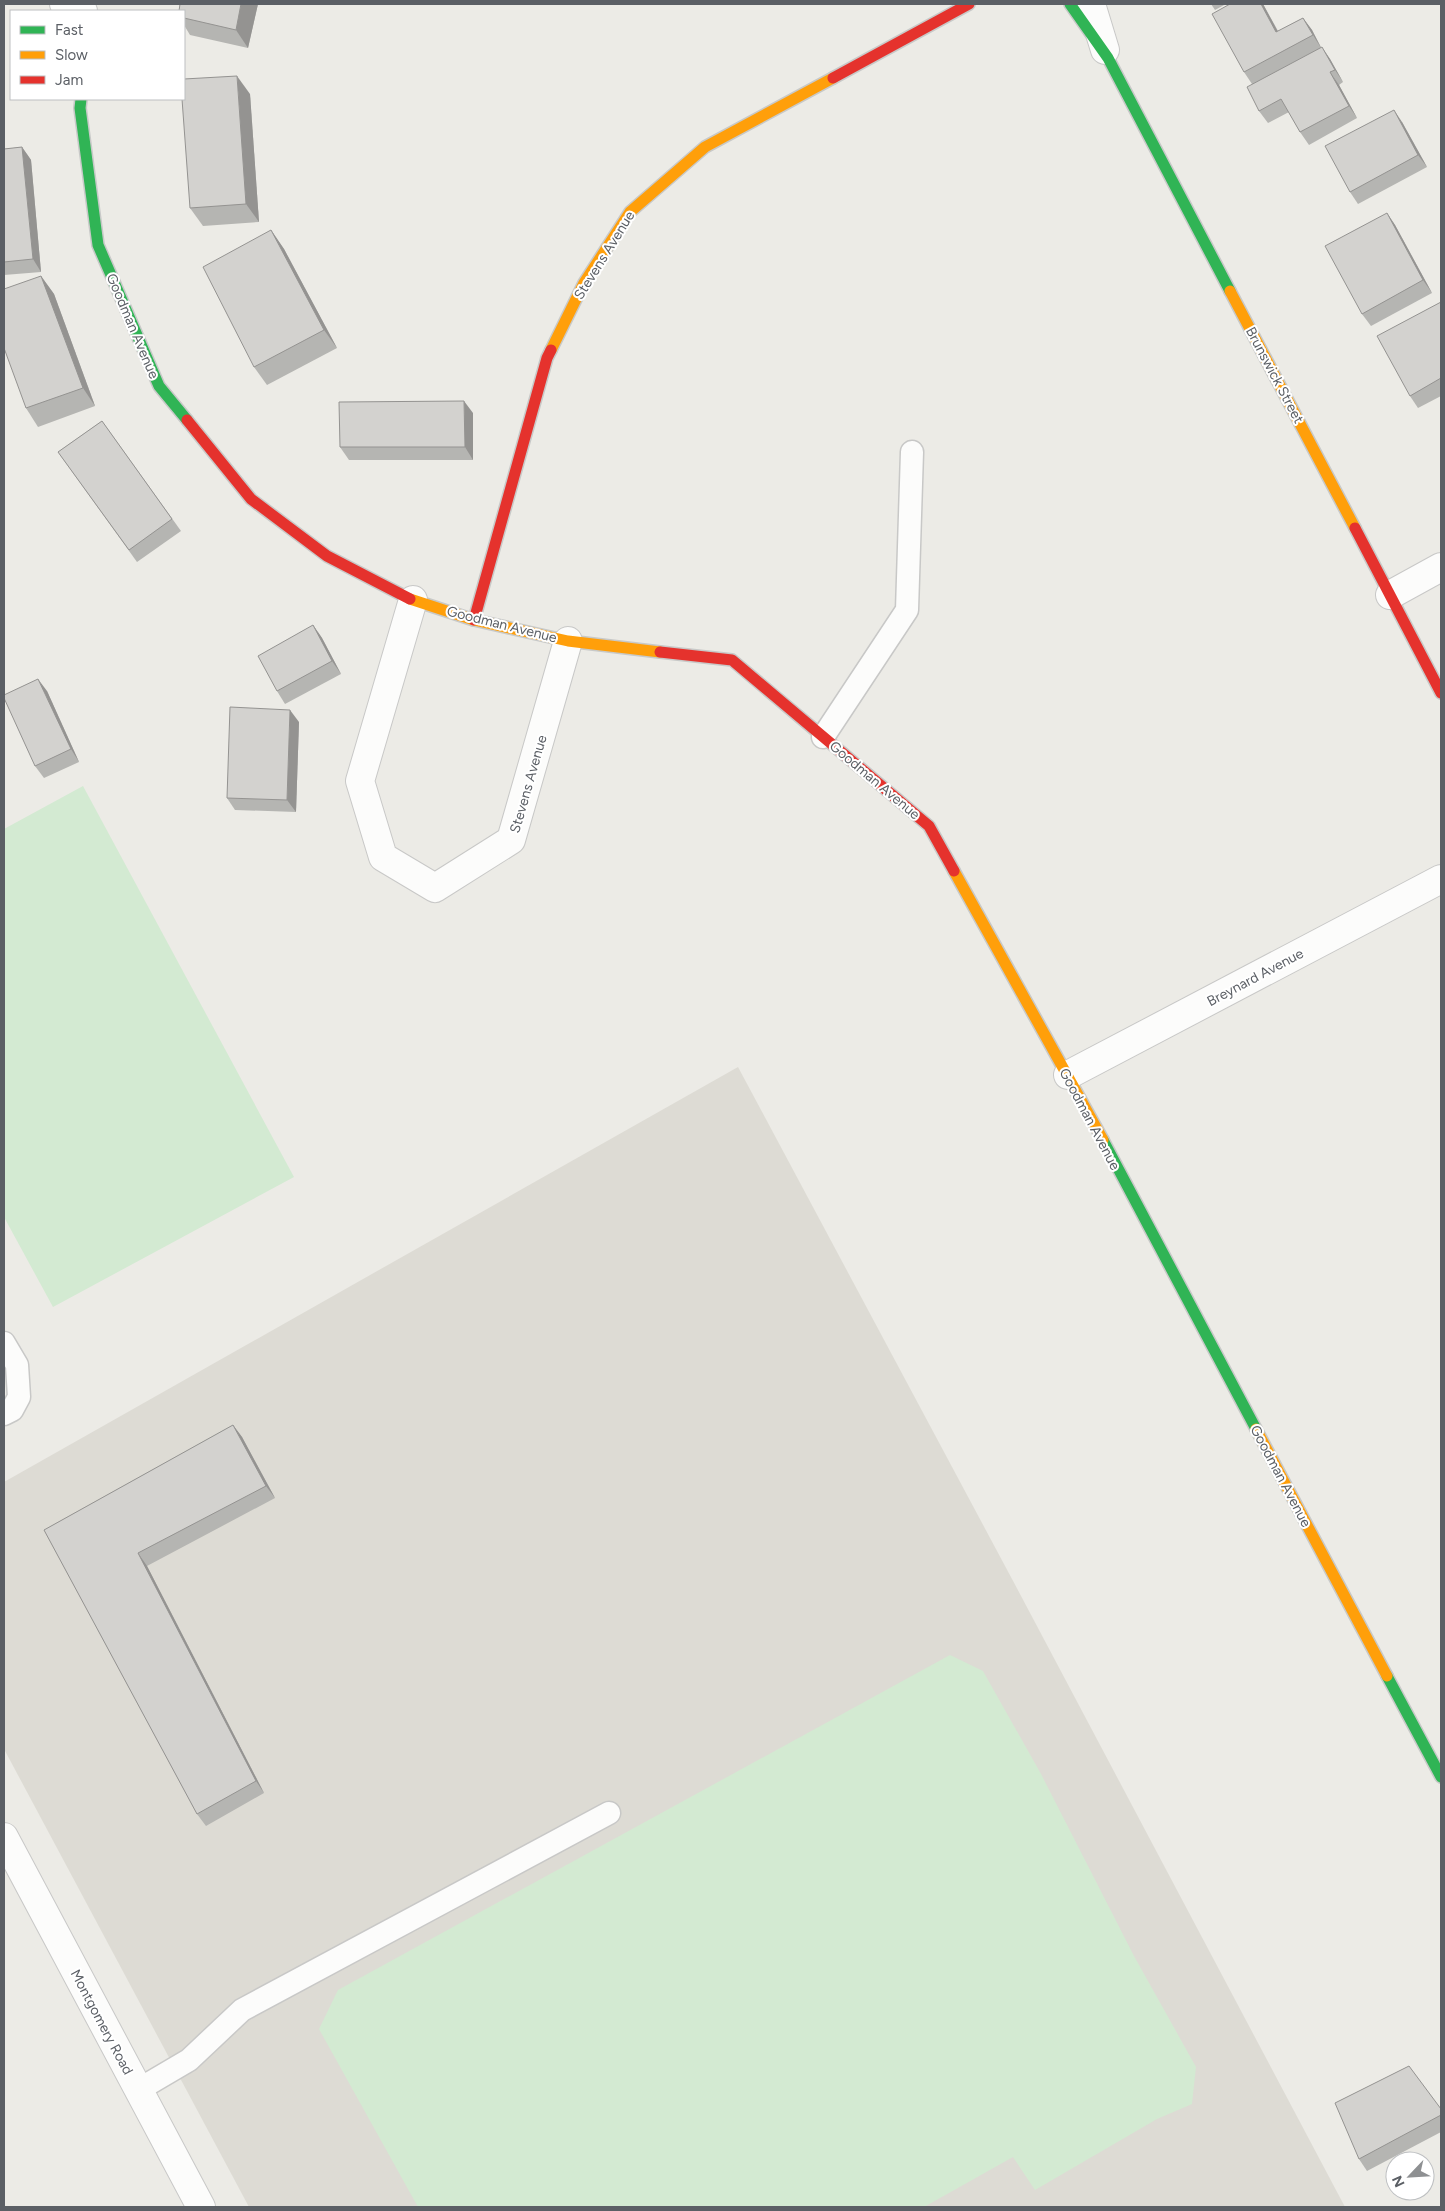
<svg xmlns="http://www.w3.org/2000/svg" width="1445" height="2211" font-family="Figtree,sans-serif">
<rect width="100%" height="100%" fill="#ecebe6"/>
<path fill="#dddbd4" d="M738 1067 1012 1579 1345 2207H249L4 1749V1482Z"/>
<g fill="#d3ead2">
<path d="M83 786 294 1177 53 1307 4 1217V829Z"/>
<path d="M950 1655 983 1671 1041 1774 1134 1956 1196 2067 1192 2104 1157 2119 1035 2190 1013 2157 924 2207H418L319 2029 338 1990Z"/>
</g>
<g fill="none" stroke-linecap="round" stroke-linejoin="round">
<g stroke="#c8c8c7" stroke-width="25">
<g id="lane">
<path d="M823 737 907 610 912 452"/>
<path d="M4 1343 17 1365 19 1397 12 1410 4 1414"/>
<path d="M138 2090 189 2060 242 2010 609 1813"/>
</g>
</g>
<g stroke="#c8c8c7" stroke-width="30">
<g id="street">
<path d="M64 4 83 11"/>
<path d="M1091 4 1105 50"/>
<path d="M1390 595 1441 567"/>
<path d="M413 600 360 781 383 857 435 888 511 840 568 641"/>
<path d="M1068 1075 1441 879"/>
<path d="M4 1837 201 2207"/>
</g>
</g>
<g stroke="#c8c9c8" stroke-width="14">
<g id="fast">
<path d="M1070 4 1108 58 1230 291"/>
<path d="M81 99 80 108 98 245 159 386 187 420"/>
<path d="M1103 1140 1256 1429"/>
<path d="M1387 1676 1441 1777"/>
</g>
</g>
<g stroke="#c8c9c8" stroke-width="14">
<g id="slow">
<path d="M1230 291 1355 528"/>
<path d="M551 350 584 283 630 212 705 147 833 78"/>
<path d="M410 599 474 620 568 641 660 652"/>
<path d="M954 871 1103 1140"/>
<path d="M1256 1429 1387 1676"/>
</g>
</g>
<g stroke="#c8c9c8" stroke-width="14">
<g id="jam">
<path d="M833 78 969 4"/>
<path d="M187 420 251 499 327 556 410 599"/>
<path d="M1355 528 1441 693"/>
<path d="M474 620 547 358 551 350"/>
<path d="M660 652 732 660 929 826 954 871"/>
</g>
</g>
<use href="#lane" stroke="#fcfcfb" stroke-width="22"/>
<use href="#street" stroke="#fcfcfb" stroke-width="28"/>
<use href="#fast" stroke="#30b455" stroke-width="11"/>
<use href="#slow" stroke="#ff9f0a" stroke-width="11"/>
<use href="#jam" stroke="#e5322d" stroke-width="11"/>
</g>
<g fill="#b5b5b2">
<path d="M180 4H258L248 48 190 35 184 25V11Z"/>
<path d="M1211 4H1226L1215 10Z"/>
<path d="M1230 4H1263L1278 31 1303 18 1312 30 1321 47 1330 59 1343 82 1339 85 1357 118 1309 145 1300 132 1289 112 1268 123 1259 111 1252 84 1244 72Z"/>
<path d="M250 94 259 222 203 226 190 208Z"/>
<path d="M1402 122 1427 167 1358 204 1350 192Z"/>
<path d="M22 147 31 160 41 272 4 275V149Z"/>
<path d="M1387 213 1395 225 1432 293 1371 326 1362 314Z"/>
<path d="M271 230 284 249 337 348 267 385 254 367Z"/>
<path d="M41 276 54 294 95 406 38 427 26 408Z"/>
<path d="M1441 302V396L1418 408 1410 396Z"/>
<path d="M473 413V460H349L340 447Z"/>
<path d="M102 421 181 531 137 562 58 452Z"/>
<path d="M313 625 322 638 341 674 285 704 277 691Z"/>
<path d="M47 691 79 762 44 778 35 766Z"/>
<path d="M299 722 296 812 235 810 227 798Z"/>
<path d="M233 1425 242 1437 275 1498 147 1566 264 1793 206 1826 197 1814 44 1530Z"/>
<path d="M1441 2109V2132L1367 2171 1359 2159Z"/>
</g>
<g fill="#949391">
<path d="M241 4H258L248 48 236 30Z"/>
<path d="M1261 4H1263L1285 45 1276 32Z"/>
<path d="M1303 18 1312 30 1321 48 1313 35Z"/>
<path d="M1322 47 1330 59 1343 82 1335 70Z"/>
<path d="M1330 72 1339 85 1357 118 1349 106Z"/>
<path d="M237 76 250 94 259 222 246 204Z"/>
<path d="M1394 110 1402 122 1427 167 1418 155Z"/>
<path d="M22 147 31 160 41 272 33 259Z"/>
<path d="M1387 213 1395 225 1432 293 1423 280Z"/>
<path d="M271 230 284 249 337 348 324 330Z"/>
<path d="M41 276 54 294 95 406 83 388Z"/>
<path d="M464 401 473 413V460L465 447Z"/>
<path d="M313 625 322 638 341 674 332 661Z"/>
<path d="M38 679 47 691 79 762 71 749Z"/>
<path d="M290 710 299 722 296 812 287 800Z"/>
<path d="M233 1425 242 1437 275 1498 266 1486Z"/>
<path d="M138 1553 147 1566 264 1793 256 1781Z"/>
</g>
<g fill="#d3d2cf" stroke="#949391">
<path d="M180 4H241L236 30 184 18V11H179Z"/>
<path d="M1230 4H1261L1276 32 1303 18 1313 35 1244 72 1212 14Z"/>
<path d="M1322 47 1335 70 1330 72 1349 106 1300 132 1281 99 1259 111 1247 87Z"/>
<path d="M237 76 246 204 190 208 182 99H184V79Z"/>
<path d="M1394 110 1418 155 1350 192 1325 146Z"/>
<path d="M22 147 33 259 4 262V149Z"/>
<path d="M1387 213 1423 280 1362 314 1325 246Z"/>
<path d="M271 230 324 330 254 367 203 267Z"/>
<path d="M41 276 83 388 26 408 4 348V289Z"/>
<path d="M1441 302V378L1410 396 1377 336Z"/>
<path d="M464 401 465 447H340L339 402Z"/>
<path d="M102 421 172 519 129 550 58 452Z"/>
<path d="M313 625 332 661 277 691 258 656Z"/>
<path d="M38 679 71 749 35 766 4 698V695Z"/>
<path d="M230 707 290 710 287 800 227 798Z"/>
<path d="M233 1425 266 1486 138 1553 256 1781 197 1814 44 1530Z"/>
<path d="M1409 2066 1441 2109V2115L1359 2159 1335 2103Z"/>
</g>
<g text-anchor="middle" stroke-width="4" stroke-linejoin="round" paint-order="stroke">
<g font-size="14" fill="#5b5f65" stroke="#fff">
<text transform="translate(604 255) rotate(-58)" y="5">Stevens Avenue</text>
<text transform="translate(133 326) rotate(67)" y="5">Goodman Avenue</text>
<text transform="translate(1275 375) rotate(62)" y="5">Brunswick Street</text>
<text transform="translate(502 624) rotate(14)" y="5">Goodman Avenue</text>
<text transform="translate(875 780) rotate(40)" y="5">Goodman Avenue</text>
<text transform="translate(528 784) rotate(-74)" y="5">Stevens Avenue</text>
<text transform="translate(1255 977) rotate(-28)" y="5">Breynard Avenue</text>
<text transform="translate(1090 1119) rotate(62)" y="5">Goodman Avenue</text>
<text transform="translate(1281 1476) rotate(62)" y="5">Goodman Avenue</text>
<text transform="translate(102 2022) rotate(62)" y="5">Montgomery Road</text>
</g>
</g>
<rect width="1445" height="2211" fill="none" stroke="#5b5f65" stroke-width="10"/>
<rect x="10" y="10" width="175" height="90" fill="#ffffff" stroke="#bdbfc1"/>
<rect x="20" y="26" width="25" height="8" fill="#30b455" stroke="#bdbfc1"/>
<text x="55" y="35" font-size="15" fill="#5b5f65">Fast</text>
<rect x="20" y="51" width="25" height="8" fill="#ff9f0a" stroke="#bdbfc1"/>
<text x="55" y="60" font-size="15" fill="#5b5f65">Slow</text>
<rect x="20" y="76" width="25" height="8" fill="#e5322d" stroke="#bdbfc1"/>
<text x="55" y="85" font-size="15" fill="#5b5f65">Jam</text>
<g transform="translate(1410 2176) rotate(245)"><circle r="24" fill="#ffffff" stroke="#bdbfc1"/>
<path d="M0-4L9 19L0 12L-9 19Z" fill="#8e9092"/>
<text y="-8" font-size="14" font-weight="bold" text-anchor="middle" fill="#5b5f65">N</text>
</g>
</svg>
